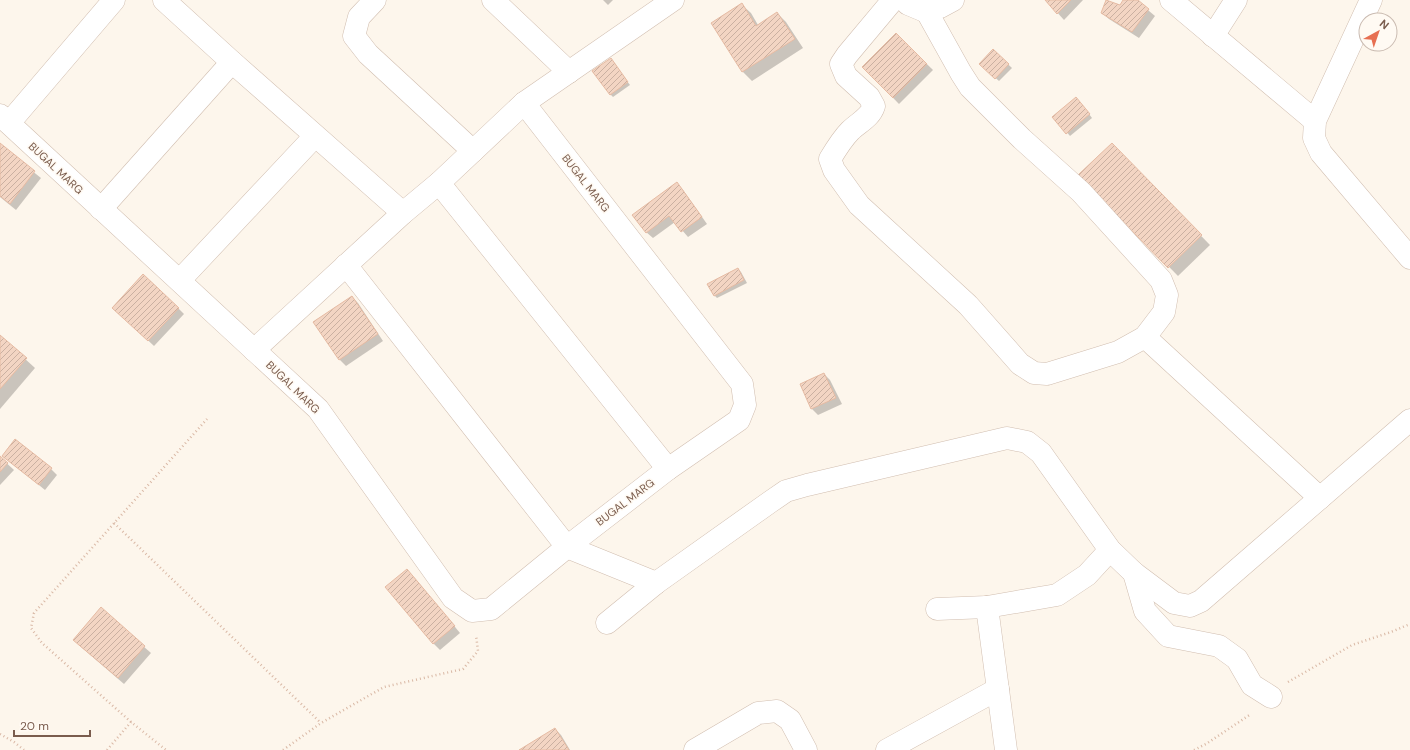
<svg xmlns="http://www.w3.org/2000/svg" width="1410" height="750" font-family="'DM Sans',sans-serif">
<defs>
<pattern id="building-hatch" width="6" height="6" patternUnits="userSpaceOnUse"><rect width="6" height="6" fill="#f3d5c3"/><path d="M-1 1l2-2M0 6l6-6M5 7l2-2" fill="none" stroke="#cab0a1"/></pattern>
</defs>
<rect width="100%" height="100%" fill="#fdf6ec"/>
<g fill="#0003">
<path d="M603 0H613L608 5Z"/>
<path d="M1046 0H1083L1064 20Z"/>
<path d="M1124 0H1136L1155 16 1139 38 1109 19 1102 13 1120 6Z"/>
<path d="M741 4 751 13 758 25 777 13 786 22 803 48 752 81 743 72 712 23Z"/>
<path d="M896 34 933 70 899 104 863 67Z"/>
<path d="M993 50 1012 68 999 81 980 64Z"/>
<path d="M613 62 630 85 613 97 610 94Z"/>
<path d="M1079 101 1092 118 1070 136 1054 117Z"/>
<path d="M1112 144 1210 245 1178 276 1079 175Z"/>
<path d="M0 145 41 178 16 210 0 197Z"/>
<path d="M677 184 683 190 707 224 688 237 675 222 653 238 646 232Z"/>
<path d="M738 269 741 272 747 283 717 298 714 295Z"/>
<path d="M352 297 358 303 383 341 346 366 340 360 315 322Z"/>
<path d="M178 308 184 314 154 346 120 314Z"/>
<path d="M0 336 35 368 0 409Z"/>
<path d="M824 374 830 380 842 404 818 415 812 409 801 384Z"/>
<path d="M3 456 51 469 57 475 45 490Z"/>
<path d="M0 457 14 470 0 485Z"/>
<path d="M413 576 460 633 440 650 433 643Z"/>
<path d="M101 609 151 653 124 684 80 646Z"/>
<path d="M555 729 561 735 570 750H521Z"/>
</g>
<g fill="url(#building-hatch)" stroke="#e6bba3">
<path d="M1045 0H1071L1057 14Z"/>
<path d="M1106 0 1120 5 1123 0H1138L1149 9 1132 32 1101 13Z"/>
<path d="M742 3 756 26 777 12 795 39 742 72 711 23Z"/>
<path d="M896 33 927 64 893 98 862 67Z"/>
<path d="M993 49 1009 64 995 79 979 64Z"/>
<path d="M611 58 628 82 610 95 592 71Z"/>
<path d="M1076 97 1090 114 1066 134 1052 117Z"/>
<path d="M0 143 35 171 10 204 0 196Z"/>
<path d="M1112 143 1202 235 1168 268 1078 175Z"/>
<path d="M677 182 702 217 681 232 669 216 646 233 632 215Z"/>
<path d="M738 268 744 280 714 296 707 284Z"/>
<path d="M143 274 179 308 148 341 112 308Z"/>
<path d="M352 296 378 334 339 360 313 322Z"/>
<path d="M0 335 27 358 0 389Z"/>
<path d="M824 373 836 398 811 409 800 384Z"/>
<path d="M15 439 52 468 39 485 2 456Z"/>
<path d="M0 456 8 463 0 472Z"/>
<path d="M407 569 455 626 433 644 385 587Z"/>
<path d="M101 607 145 646 118 678 73 640Z"/>
<path d="M555 728 569 750H519Z"/>
</g>
<g fill="none" stroke-linecap="round" stroke-linejoin="round">
<g stroke="#d1beb0" stroke-width="23">
<g id="street">
<path d="M164 0 232 62 403 213"/>
<path d="M375 0 359 17 354 36 368 54 473 151"/>
<path d="M493 0 569 72"/>
<path d="M893 0 847 55 841 64 846 76 869 97 874 106C870 118 859 122 850 131 842 139 836 149 830 159L834 170 859 205 968 305 1020 364 1034 373 1047 374 1118 352 1145 337 1164 312 1167 295 1161 280 1081 192 1022 139 970 87 961 73 927 12"/>
<path d="M904 0 908 4 927 12 940 7 953 0"/>
<path d="M1171 0 1315 121"/>
<path d="M1371 0 1315 121 1314 138 1321 153 1410 258"/>
<path d="M1213 36 1236 0"/>
<path d="M0 115 318 409 453 598 472 611 491 609 567 547 668 469 739 420 745 405 742 384 524 103"/>
<path d="M9 123 114 0"/>
<path d="M439 183 668 469"/>
<path d="M101 209 232 62"/>
<path d="M346 265 567 547 656 583"/>
<path d="M180 280 315 136"/>
<path d="M1145 337 1320 498"/>
<path d="M254 350 403 213 439 183 524 103 673 0"/>
<path d="M1134 573 1145 611 1168 636 1219 646 1237 659 1252 685 1271 697"/>
<path d="M987 607 1006 750"/>
<path d="M937 609 987 607 1057 595 1087 575 1110 550"/>
<path d="M607 623 656 583 770 502 786 491 807 485 1007 438 1027 442 1041 453 1110 550 1134 573 1174 603 1190 606 1201 601 1410 420"/>
<path d="M695 750 758 713 777 711 790 720 806 750"/>
<path d="M887 750 998 689"/>
</g>
</g>
<g stroke="#d9b8a5" stroke-width="2.5" stroke-dasharray="1 3" stroke-linecap="butt">
<path d="M114 523 321 723"/>
<path d="M1288 682 1352 645 1391 632 1410 624"/>
<path d="M131 722 42 643 31 628 34 613 207 419"/>
<path d="M0 734 14 742 24 750"/>
<path d="M107 750 131 722 166 750"/>
<path d="M283 750 321 723 384 687 463 669 478 651 476 635"/>
<path d="M1194 750 1206 744 1251 714"/>
</g>
<use href="#street" stroke="#fff" stroke-width="22"/>
</g>
<g text-anchor="middle" stroke-width="3" stroke-linejoin="round" paint-order="stroke">
<g font-size="11" fill="#7a5c4d" stroke="#fffaf3">
<text transform="translate(56 168) rotate(43)" y="4">BUGAL MARG</text>
<text transform="translate(586 183) rotate(52)" y="4">BUGAL MARG</text>
<text transform="translate(293 387) rotate(44)" y="4">BUGAL MARG</text>
<text transform="translate(625 502) rotate(-37)" y="4">BUGAL MARG</text>
</g>
</g>
<g transform="translate(1378 32) rotate(40)"><circle r="19" fill="#fffaf3" stroke="#cabbb1"/>
<path d="M0-3L7 15L0 10L-7 15Z" fill="#e76f51"/>
<text y="-6" font-size="11" font-weight="bold" text-anchor="middle" fill="#7a5c4d">N</text>
</g>
<path d="M14 730v6h76v-6" fill="none" stroke="#7a5c4d" stroke-width="2"/>
<text x="20" y="730" font-size="12" fill="#7a5c4d" stroke="#fffaf3" stroke-width="3" paint-order="stroke">20 m</text>
</svg>
